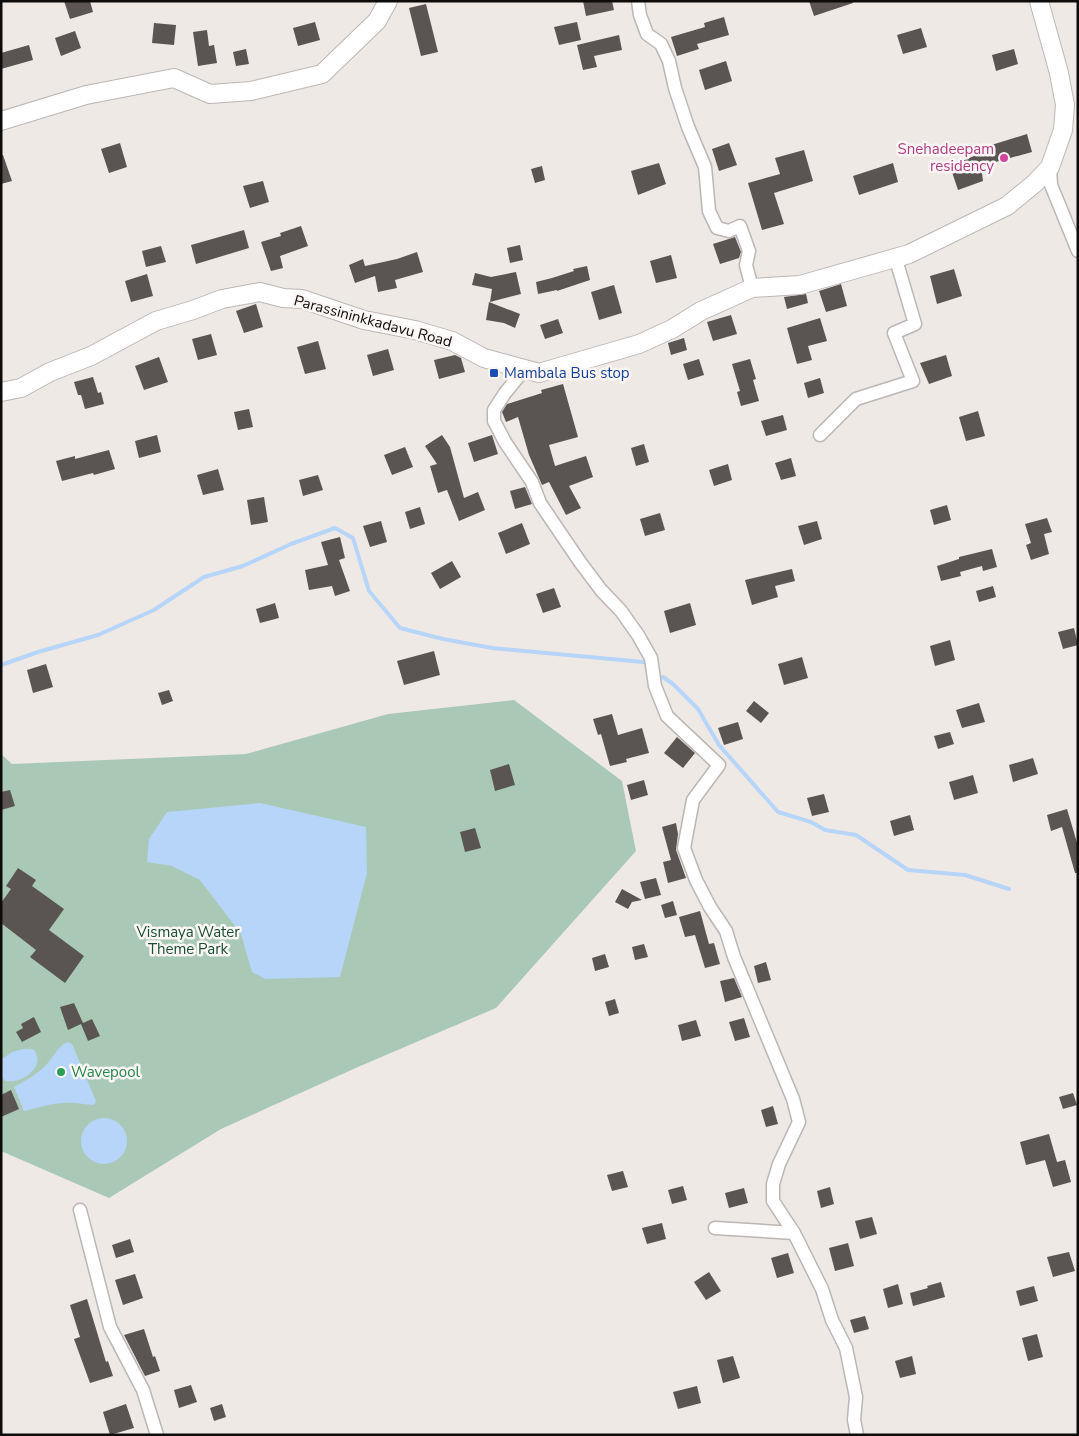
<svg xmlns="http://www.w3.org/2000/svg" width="1079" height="1436" font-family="'Nunito Sans',sans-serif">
<rect width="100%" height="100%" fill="#efe9e6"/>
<path fill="#a9c9b6" d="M514 700 622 781 636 851 496 1008 358 1067 221 1129 109 1198 1 1151V754L12 764 246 754 388 714Z"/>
<g fill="#b7d4f9">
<path d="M260 803 366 827 367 873 340 977 265 979 252 972 241 934 200 880 172 866 147 862 149 839 167 812Z"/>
<path d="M67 1042 72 1044 96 1101 94 1105C84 1105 75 1102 65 1103 51 1103 38 1108 24 1111L14 1087C25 1081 36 1075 45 1066 53 1058 57 1047 67 1042Z"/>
<path d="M23 1049H33C45 1061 31 1077 18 1080 14 1082 9 1081 5 1081L1 1076V1060L12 1052Z"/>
<circle cx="104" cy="1141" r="23"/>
</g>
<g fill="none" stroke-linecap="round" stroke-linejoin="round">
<g stroke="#b7d4f9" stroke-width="4">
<path d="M1 665 38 652 98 635 154 610 204 577 243 566 291 544 335 528 353 538 369 591 400 628 443 639 492 648 643 662"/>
<path d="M663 677 673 684 698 709 719 745 778 812 811 822 825 830 856 835 908 870 965 875 1009 889"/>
</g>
</g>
<g fill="#5a5553">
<path d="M64 1H90L93 12 70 19Z"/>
<path d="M583 1H612L614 10 586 16Z"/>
<path d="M809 1H853V3L814 16Z"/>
<path d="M426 4 438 52 421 56 409 8Z"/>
<path d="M724 17 729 35 697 44 699 49 677 56 671 37 705 27 704 23Z"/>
<path d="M315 22 320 40 298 46 293 28Z"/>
<path d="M577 22 581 40 559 45 554 27Z"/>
<path d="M154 23 176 25 174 45 152 43Z"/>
<path d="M921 28 927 47 903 54 897 35Z"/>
<path d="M207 30 209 46 214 45 217 63 198 66 193 32Z"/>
<path d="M75 31 81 48 61 56 55 38Z"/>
<path d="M619 35 622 50 594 56 597 67 583 70 577 45Z"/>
<path d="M29 45 33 60 1 69V53Z"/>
<path d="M246 49 249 64 236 66 233 52Z"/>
<path d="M1014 49 1018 64 996 71 992 55Z"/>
<path d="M726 61 732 81 705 90 699 70Z"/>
<path d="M1027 134 1032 152 981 166 983 181 958 190 950 166 986 151 985 147Z"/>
<path d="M120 143 127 167 109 173 101 149Z"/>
<path d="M729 143 737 165 719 171 712 149Z"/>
<path d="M804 150 813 181 774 193 784 224 762 230 748 183 780 174 775 158Z"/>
<path d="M1 155H3L12 181 1 184Z"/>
<path d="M659 163 666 184 638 195 631 171Z"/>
<path d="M893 163 898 182 859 195 853 176Z"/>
<path d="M542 166 545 180 535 183 531 169Z"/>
<path d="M263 181 269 202 250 208 243 186Z"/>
<path d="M301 226 308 246 280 256 283 268 271 271 261 242 281 236 280 233Z"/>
<path d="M244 230 249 248 196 264 191 245Z"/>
<path d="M735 237 741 252 739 258 720 264 713 244Z"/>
<path d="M520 245 523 260 510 263 507 248Z"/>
<path d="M161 246 166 262 146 267 142 251Z"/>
<path d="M417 252 423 272 395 280 397 288 378 292 375 276 355 283 349 265 363 259 365 266 397 259Z"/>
<path d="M671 255 677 278 656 283 650 261Z"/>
<path d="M587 266 590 280 557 291V290L538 294 536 282 552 278 574 271 573 269Z"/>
<path d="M954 269 962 296 937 304 930 276Z"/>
<path d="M516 272 521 294 490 302 492 289 472 285 475 273 491 277Z"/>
<path d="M147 274 153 296 131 302 125 281Z"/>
<path d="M841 284 847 306 826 312 819 291Z"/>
<path d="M614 285 622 313 599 320 591 292Z"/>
<path d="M806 294 808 303 787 309 784 297Z"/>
<path d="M489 302 520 314 515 328 504 323 486 320Z"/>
<path d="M256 304 263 327 244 333 236 311Z"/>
<path d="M731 315 737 334 713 341 707 322Z"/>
<path d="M820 318 827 341 808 346 812 360 797 364 787 328Z"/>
<path d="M558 319 563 333 545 339 540 325Z"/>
<path d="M211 334 217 355 198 360 192 339Z"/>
<path d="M684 338 687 350 671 355 668 343Z"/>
<path d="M318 341 326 369 305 374 297 347Z"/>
<path d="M388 349 394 370 373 376 367 355Z"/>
<path d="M455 355 461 358 465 372 439 379 434 360Z"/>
<path d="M946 355 952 376 929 384 920 363Z"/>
<path d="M159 357 168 382 144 390 135 366Z"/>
<path d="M699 359 704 375 688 380 683 364Z"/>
<path d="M750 359 756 379 753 380 759 401 741 406 737 392 740 391 732 364Z"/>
<path d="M93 377 98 393 101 392 104 404 85 409 81 395H78L74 382Z"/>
<path d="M820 378 824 393 808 398 804 383Z"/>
<path d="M563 384 578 437 549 445 555 466 586 456 593 477 569 486 581 508 566 515 549 482 542 485 529 455 518 417 506 422 502 412 507 404 542 393 541 390Z"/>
<path d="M249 409 253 427 238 430 234 412Z"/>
<path d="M978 411 985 436 966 441 959 417Z"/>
<path d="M783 415 787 430 766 436 761 421Z"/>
<path d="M157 435 161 452 139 458 135 441Z"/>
<path d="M442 435 450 447 464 498 478 492 485 510 459 521 447 490 438 493 430 466 437 464 425 446Z"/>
<path d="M492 435 498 454 474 462 468 443Z"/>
<path d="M644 444 649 462 636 466 631 448Z"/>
<path d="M405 447 413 467 392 475 384 455Z"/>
<path d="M109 450 115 469 94 475 93 473 62 481 56 461 75 456V459Z"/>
<path d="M791 458 796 476 781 480 775 463Z"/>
<path d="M728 464 732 480 714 486 709 470Z"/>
<path d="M218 469 224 490 203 495 197 475Z"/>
<path d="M318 475 323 490 303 496 299 480Z"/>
<path d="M525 487 532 504 515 509 510 491Z"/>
<path d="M264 497 268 522 251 525 247 500Z"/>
<path d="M947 505 951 520 934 525 930 510Z"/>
<path d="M420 507 425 524 410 529 405 512Z"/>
<path d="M660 513 665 530 645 536 640 519Z"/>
<path d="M1047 518 1052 532 1044 534 1049 554 1031 560 1026 545 1031 543 1025 524Z"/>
<path d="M381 521 387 542 370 547 363 526Z"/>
<path d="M817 521 822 539 804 545 798 526Z"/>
<path d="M522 523 530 544 506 554 498 533Z"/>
<path d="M340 537 345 558 339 560 350 591 335 596 332 586 309 590 305 570 328 565 321 542Z"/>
<path d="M992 549 997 567 983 571 982 566 960 572 961 576 941 581 937 566 959 559V557Z"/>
<path d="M452 561 461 577 440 589 431 573Z"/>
<path d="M792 569 795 581 775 586 778 597 752 605 745 580Z"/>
<path d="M993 586 996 597 979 602 976 591Z"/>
<path d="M554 588 561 607 543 613 536 594Z"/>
<path d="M275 603 279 618 260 623 256 609Z"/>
<path d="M690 603 696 625 670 633 664 611Z"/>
<path d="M1074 628 1078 645 1063 649 1058 632Z"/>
<path d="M950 640 955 660 935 666 930 646Z"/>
<path d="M434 651 440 675 404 685 397 661Z"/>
<path d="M802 657 808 678 784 685 778 664Z"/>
<path d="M46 664 53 687 33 693 27 670Z"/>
<path d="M169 690 173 701 162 705 158 693Z"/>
<path d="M754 701 769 713 761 723 746 711Z"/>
<path d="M979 703 985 722 962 728 956 710Z"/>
<path d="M612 714 618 735 642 728 649 753 626 759 627 762 610 766 601 734 598 735 593 719Z"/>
<path d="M738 722 743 739 724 745 718 728Z"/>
<path d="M950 732 954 744 938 749 934 736Z"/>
<path d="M677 737 695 753 683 768 664 753Z"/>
<path d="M1033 758 1038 774 1013 782 1009 765Z"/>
<path d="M509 764 515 785 495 791 490 770Z"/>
<path d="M973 775 978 793 954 800 949 782Z"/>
<path d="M644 780 648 795 631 800 627 785Z"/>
<path d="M10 790 15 806 1 810V792Z"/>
<path d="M824 794 829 812 812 816 807 798Z"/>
<path d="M1067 809 1078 846V873H1075L1062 827 1051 831 1047 815Z"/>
<path d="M910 815 914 830 894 836 890 821Z"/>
<path d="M676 823 678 834 676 850 686 878 668 883 663 862 671 860 662 827Z"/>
<path d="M475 828 481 848 465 852 460 832Z"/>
<path d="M18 868 36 880 32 886 64 909 49 930 84 956 65 983 30 957 36 950 1 923V903L11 889 6 886Z"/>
<path d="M656 878 661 895 645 899 640 882Z"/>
<path d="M622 889 642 900 632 902 628 909 615 902Z"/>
<path d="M673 901 677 915 665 918 661 905Z"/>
<path d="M700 911 709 944 714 943 720 964 705 968 695 935 685 937 679 917Z"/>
<path d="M644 944 648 957 635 960 632 947Z"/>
<path d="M605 954 609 967 595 971 592 958Z"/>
<path d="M766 962 771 980 758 983 754 966Z"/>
<path d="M734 978 742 997 725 1002 720 981Z"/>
<path d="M615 999 619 1013 609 1016 605 1002Z"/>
<path d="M74 1003 83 1023 92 1019 100 1036 88 1041 81 1024 68 1030 60 1007Z"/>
<path d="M34 1017 41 1032 22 1042 16 1032 23 1028 21 1024Z"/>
<path d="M744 1018 750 1037 735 1041 729 1022Z"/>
<path d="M696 1020 701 1036 682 1041 678 1025Z"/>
<path d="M11 1090 19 1109 1 1117V1095Z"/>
<path d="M1073 1093 1077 1105 1063 1109 1059 1097Z"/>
<path d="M773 1106 778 1124 766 1127 761 1110Z"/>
<path d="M1049 1134 1057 1162 1065 1160 1071 1182 1053 1187 1045 1160 1026 1165 1020 1142Z"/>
<path d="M623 1171 628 1187 612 1191 607 1175Z"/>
<path d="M683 1186 687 1200 672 1204 668 1190Z"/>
<path d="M830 1187 834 1204 821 1208 817 1191Z"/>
<path d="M744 1188 748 1203 729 1208 725 1193Z"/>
<path d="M872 1217 877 1234 860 1239 855 1221Z"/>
<path d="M662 1223 666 1239 647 1244 642 1228Z"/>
<path d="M130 1239 134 1252 116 1258 112 1245Z"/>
<path d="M848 1243 854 1266 835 1271 829 1248Z"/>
<path d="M1069 1252 1075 1271 1053 1277 1047 1257Z"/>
<path d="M788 1253 794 1273 777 1278 771 1258Z"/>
<path d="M709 1272 721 1291 706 1300 694 1282Z"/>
<path d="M135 1274 143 1298 123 1305 115 1280Z"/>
<path d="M941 1282 945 1297 913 1306 910 1293 928 1288 927 1286Z"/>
<path d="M898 1284 903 1304 888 1308 883 1289Z"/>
<path d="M1034 1286 1038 1301 1020 1306 1016 1291Z"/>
<path d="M87 1299 106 1362 108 1361 113 1376 90 1383 74 1339 80 1337 70 1305Z"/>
<path d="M865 1316 869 1329 854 1333 850 1320Z"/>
<path d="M144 1329 153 1357 155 1356 160 1371 145 1376 124 1335Z"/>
<path d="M1037 1334 1043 1357 1028 1361 1022 1338Z"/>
<path d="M733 1356 740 1378 723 1383 717 1360Z"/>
<path d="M912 1356 916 1374 900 1378 895 1361Z"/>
<path d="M191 1385 197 1402 179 1408 174 1390Z"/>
<path d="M697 1386 701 1403 678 1409 673 1392Z"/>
<path d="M126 1404 134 1428 110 1435 103 1412Z"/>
<path d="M222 1404 226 1417 214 1421 210 1408Z"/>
</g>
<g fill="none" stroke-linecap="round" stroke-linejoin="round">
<g stroke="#bcb6b4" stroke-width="15">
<g id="street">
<path d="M638 1 640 15 647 34 661 44 669 61 675 88 688 127 705 167 709 211 717 228 729 231 740 226 749 251 746 265 752 288"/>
<path d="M1050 167 1051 185 1078 251"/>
<path d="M524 370 505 393 494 410V421L505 442 532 482 540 503 580 562 601 590 621 611 638 635 651 658 655 686 667 716 719 765 693 800 684 848 696 880 710 907 726 931 734 957 793 1099 799 1122 779 1164 773 1184V1201L794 1233 822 1289 832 1320 846 1348 856 1397 854 1420 857 1435"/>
<path d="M820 435 856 399 913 381 894 333 915 324 897 263 908 255"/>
<path d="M80 1210 110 1327 143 1390 157 1435"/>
<path d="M715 1228 794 1233"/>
</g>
</g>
<g stroke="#bcb6b4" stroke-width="20">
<g id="secondary">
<path d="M1 121 86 95 174 78 210 94 251 91 322 74 377 21 388 1"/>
<path d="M1 392 21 388 50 372 91 356 156 321 193 310 222 299 260 292 283 298 302 299 364 320 415 330 452 341 484 358 539 373 639 344 672 329 701 311 752 288 800 285 909 254 1007 206 1035 183 1050 167 1063 130 1065 105 1059 73 1039 1"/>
</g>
</g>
<use href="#street" stroke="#fff" stroke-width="12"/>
<use href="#secondary" stroke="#fff" stroke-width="18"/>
</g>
<circle fill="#d1479c" stroke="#fcf6f4" stroke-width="2" cx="1004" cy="158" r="5"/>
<rect fill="#1a4fb4" stroke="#fcf6f4" stroke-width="2" x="489" y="368" width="10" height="10" rx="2.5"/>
<circle fill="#2e9e5b" stroke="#fcf6f4" stroke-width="2" cx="61" cy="1072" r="5"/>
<g text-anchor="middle" stroke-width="5" stroke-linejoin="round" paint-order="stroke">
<g font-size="15" fill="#b23c85" stroke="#fcf6f4" text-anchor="end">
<text x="994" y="154">Snehadeepam<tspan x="994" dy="17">residency</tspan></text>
</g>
<g font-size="15" fill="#0e0c0b" stroke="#fcf6f4">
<text transform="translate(373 321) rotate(15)" y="5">Parassininkkadavu Road</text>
</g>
<g font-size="15" fill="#164399" stroke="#fcf6f4" text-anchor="start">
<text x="504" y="378">Mambala Bus stop</text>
</g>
<g font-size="15" fill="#194f35" stroke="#fcf6f4">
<text x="188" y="937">Vismaya Water<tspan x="188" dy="17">Theme Park</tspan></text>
</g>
<g font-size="15" fill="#27864d" stroke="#fcf6f4" text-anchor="start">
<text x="71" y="1077">Wavepool</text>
</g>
</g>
<rect width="1079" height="1436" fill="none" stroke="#0e0c0b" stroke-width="5"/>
</svg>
